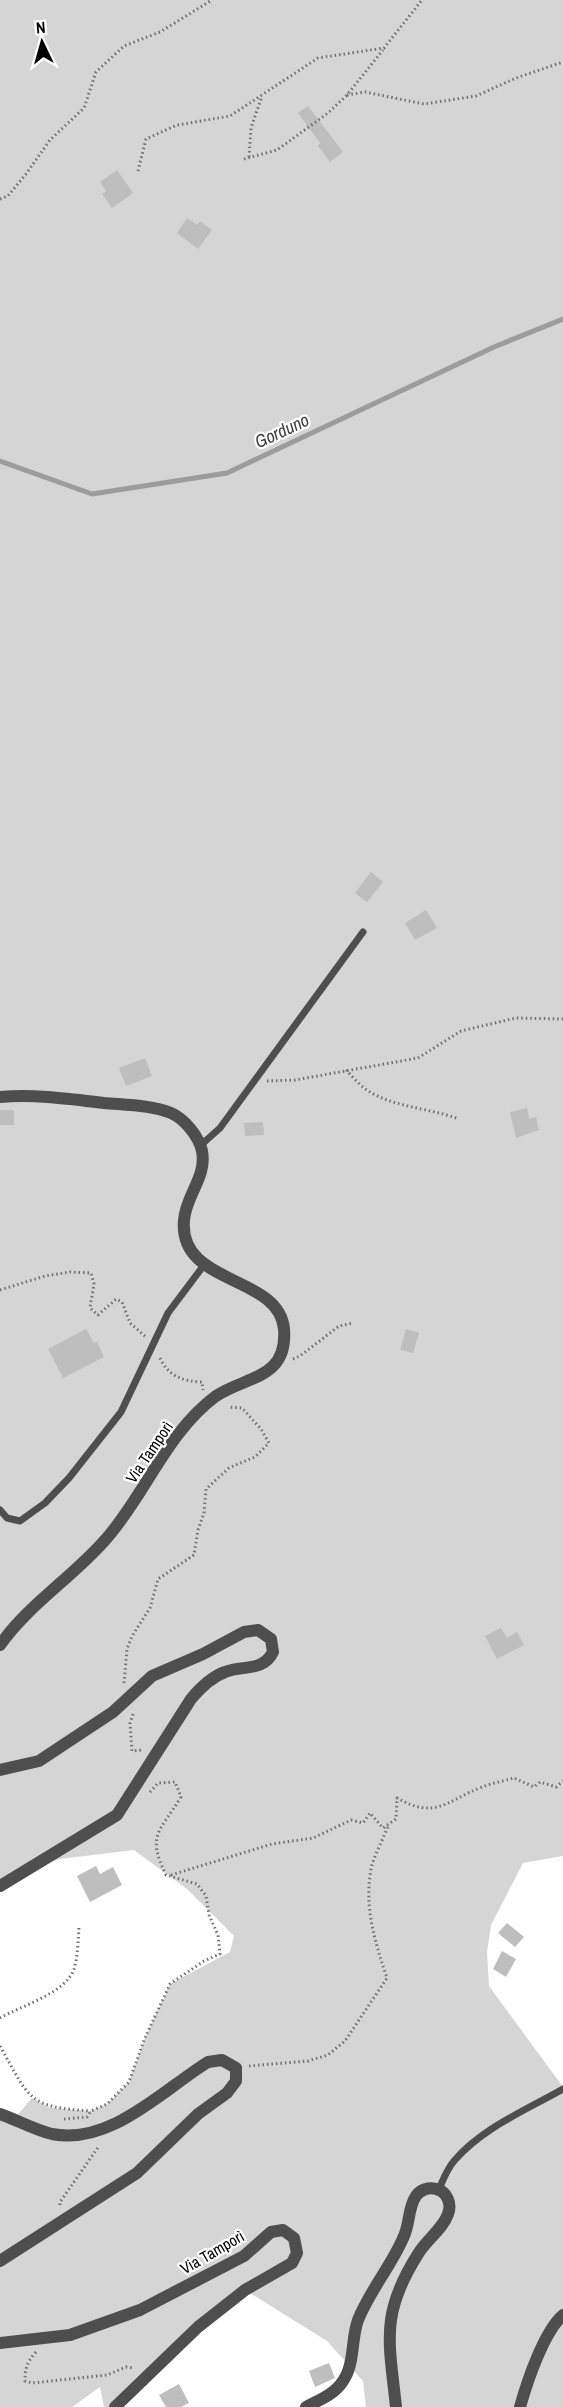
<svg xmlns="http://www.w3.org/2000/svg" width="563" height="2407" font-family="'Archivo Narrow',sans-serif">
<rect width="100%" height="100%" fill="#fff"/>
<path fill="#d5d5d5" d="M0 0H563V1856L523 1863 491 1925 487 1952 489 1986 563 2087V2407H366L363 2381 327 2341 245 2290 115 2407H104L100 2387 72 2407H0V2114L14 2119 32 2098 49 2107 63 2109 91 2111 107 2104 129 2082 144 2040 170 1984 230 1952 234 1936 187 1889 134 1850 60 1859 0 1879Z"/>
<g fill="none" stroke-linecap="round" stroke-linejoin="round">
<path stroke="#9c9c9c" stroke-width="5" d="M0 461 92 494 227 473 494 347 563 319"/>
</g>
<g fill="#bebebe">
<path d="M308 106 343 152 330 162 318 146 320 143 298 113Z"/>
<path d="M117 170 133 193 112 208 102 194 106 191 100 182Z"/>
<path d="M187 218 197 225 200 221 212 230 198 249 177 233Z"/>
<path d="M371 872 383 882 367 902 355 893Z"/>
<path d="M426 910 437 928 415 940 405 923Z"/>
<path d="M145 1058 152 1076 126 1086 119 1068Z"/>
<path d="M527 1108 529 1119 536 1117 539 1130 516 1138 510 1112Z"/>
<rect x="0" y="1110" width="14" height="15"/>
<path d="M263 1122 264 1135 245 1136 244 1123Z"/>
<path d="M86 1329 94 1343 97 1342 104 1357 63 1378 48 1349Z"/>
<path d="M406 1329 419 1333 413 1353 400 1350Z"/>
<path d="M501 1628 507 1638 517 1632 524 1645 497 1659 485 1636Z"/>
<path d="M96 1866 100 1874 113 1867 122 1885 90 1902 77 1876Z"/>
<path d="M507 1923 524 1937 515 1947 498 1933Z"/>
<path d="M502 1951 516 1959 506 1977 493 1969Z"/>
<path d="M329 2363 335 2378 315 2387 309 2371Z"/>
<path d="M179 2384 189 2403 181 2407H166L159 2395Z"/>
</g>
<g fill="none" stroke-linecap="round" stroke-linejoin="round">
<g stroke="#707070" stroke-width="3" stroke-dasharray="1.5 3" stroke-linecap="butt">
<path d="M347 95 365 92 424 104 476 96 516 78 563 62"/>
<path d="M249 157 251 128 262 96"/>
<path d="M244 159 277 150 328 113 347 95 383 50"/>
<path d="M138 171 146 139 177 125 230 116 318 58 384 48 422 0"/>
<path d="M0 199 8 196 26 174 50 140 84 108 96 72 124 46 160 32 212 0"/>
<path d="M346 1070C353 1077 361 1087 370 1092 397 1108 430 1108 459 1119"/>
<path d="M267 1081 295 1080 418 1058 461 1031 516 1018 563 1019"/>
<path d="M0 1290 45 1276 70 1272 91 1273 94 1284 90 1308 98 1315 116 1299 122 1302 130 1323 145 1336"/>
<path d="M160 1358C169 1377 183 1381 202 1382L203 1390"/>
<path d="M293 1359 300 1356 339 1326 353 1323"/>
<path d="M124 1683 127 1649 132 1636 150 1608 158 1579 194 1555 198 1530 204 1513 206 1489 229 1468 255 1457 269 1443 261 1429 242 1408 228 1407"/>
<path d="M133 1714 130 1723 132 1751 142 1750"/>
<path d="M171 1875 272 1844 313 1838 351 1820 363 1823 370 1813 383 1828 396 1819 397 1798C436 1820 446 1801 482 1787 492 1783 504 1781 514 1778L534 1787 540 1782 556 1787 563 1781"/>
<path d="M0 2018C21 2006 66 1993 74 1969 78 1956 78 1941 79 1927"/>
<path d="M0 2046C30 2099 27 2107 91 2111"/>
<path d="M249 2066 308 2061 328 2055 345 2041 387 1978C375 1942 364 1908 371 1869 374 1855 383 1840 388 1826"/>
<path d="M64 2119 87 2117 91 2111 107 2104 129 2082 144 2040 170 1984 204 1961 220 1954 218 1935 209 1915 206 1896 197 1884 166 1875C146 1834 160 1832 181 1797L175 1782 158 1783 150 1792"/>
<path d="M60 2205V2202L99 2146"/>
<path d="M36 2352C27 2362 25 2368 25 2381L32 2383 107 2375 126 2367 134 2368"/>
</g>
<g stroke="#4e4e4e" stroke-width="7">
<path d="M201 1145 220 1128 363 932"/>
<path d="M0 1510 7 1518 20 1521 45 1503 69 1478 121 1412 168 1313 204 1265"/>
<path d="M439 2189C443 2180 447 2169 454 2161 482 2128 526 2110 563 2089"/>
</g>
<g stroke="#4e4e4e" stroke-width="12">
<path d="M0 1097C35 1094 70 1099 104 1103 126 1105 151 1105 171 1113 185 1119 199 1137 202 1151 207 1177 186 1195 184 1220 178 1286 279 1274 284 1329 288 1379 246 1376 216 1396 167 1432 145 1495 106 1539 73 1577 29 1604 0 1645"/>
<path d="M0 1770 39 1761 113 1712 152 1676 203 1654 244 1632 258 1630 271 1639 273 1652C263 1672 243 1665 225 1672 211 1677 201 1687 191 1699L117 1815 0 1886"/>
<path d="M0 2114C17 2120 35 2130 52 2134 110 2146 164 2089 208 2062L222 2060 236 2068V2081L227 2093 198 2114 137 2173 0 2261"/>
<path d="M0 2343 70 2335 140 2310 244 2256 271 2232 283 2230 294 2238 297 2253 292 2263 245 2290 198 2327 115 2407"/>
<path d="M306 2407C319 2400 335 2394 343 2381 355 2364 351 2339 358 2320 370 2290 392 2265 404 2236 410 2223 408 2207 416 2196 420 2190 428 2187 436 2189 447 2191 452 2204 448 2214 443 2229 426 2240 418 2254 380 2314 389 2341 396 2407"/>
<path d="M520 2407C527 2382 544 2331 563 2315"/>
</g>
</g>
<g text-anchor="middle" stroke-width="4.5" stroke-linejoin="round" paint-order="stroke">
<g font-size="16" fill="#000" stroke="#fff">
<text transform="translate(149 1452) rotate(-56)" y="6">Via Tamporì</text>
<text transform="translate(212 2252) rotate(-30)" y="6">Via Tamporì</text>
</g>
<g font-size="18" font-style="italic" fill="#3d3d3d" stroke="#fff">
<text transform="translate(282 431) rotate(-25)" y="6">Gorduno</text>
</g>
</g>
<g transform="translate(42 42) rotate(355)" stroke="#ffffff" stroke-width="4.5" paint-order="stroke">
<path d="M0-4.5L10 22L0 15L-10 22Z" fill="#000000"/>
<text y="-9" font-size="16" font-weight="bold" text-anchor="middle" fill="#000000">N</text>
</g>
</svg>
